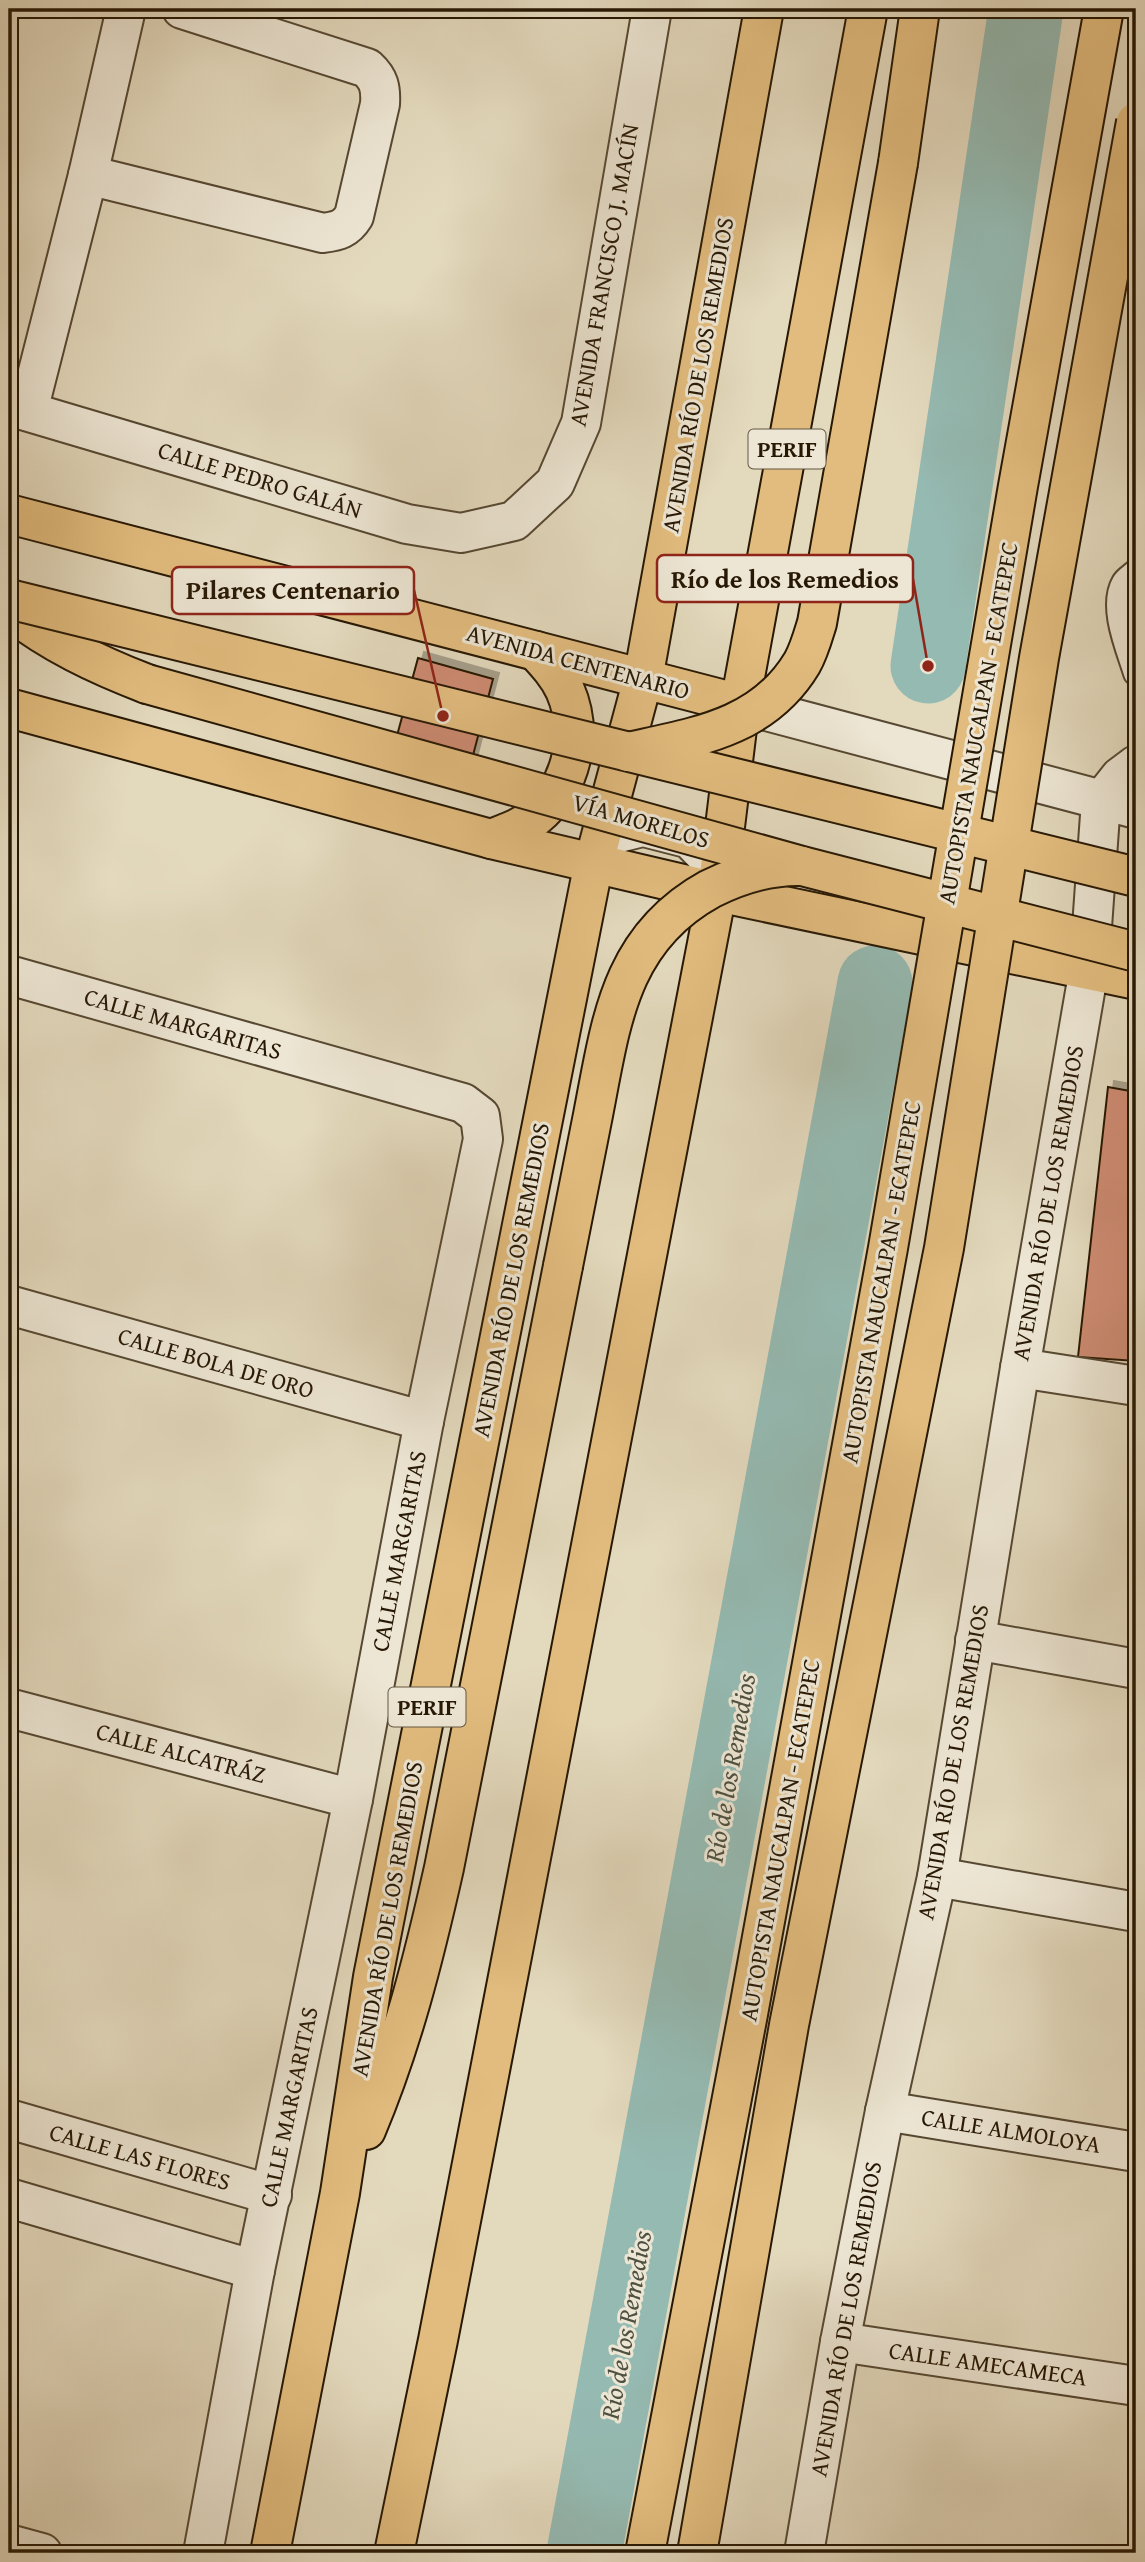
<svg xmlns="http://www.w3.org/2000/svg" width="1145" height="2562" font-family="'Gentium Book Plus',serif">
<defs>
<filter id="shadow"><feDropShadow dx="6" dy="-6" stdDeviation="0" flood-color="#0004"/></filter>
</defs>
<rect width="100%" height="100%" fill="#e3d9bd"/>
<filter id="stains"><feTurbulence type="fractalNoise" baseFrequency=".00286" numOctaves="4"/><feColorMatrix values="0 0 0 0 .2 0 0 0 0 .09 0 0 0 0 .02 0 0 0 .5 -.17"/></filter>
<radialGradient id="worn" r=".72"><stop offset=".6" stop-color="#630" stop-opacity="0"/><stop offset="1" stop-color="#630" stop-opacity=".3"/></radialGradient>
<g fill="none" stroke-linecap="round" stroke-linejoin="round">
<g stroke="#95bab2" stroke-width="75">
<path d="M928 666 1026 9"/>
<path d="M584 2553 875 983"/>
</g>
</g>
<g fill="#cd8b72" stroke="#271804" stroke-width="2" filter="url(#shadow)">
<path d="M418 658 493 679 471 763 388 769Z"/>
<path d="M1108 1087 1136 1092V1361L1078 1357Z"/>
</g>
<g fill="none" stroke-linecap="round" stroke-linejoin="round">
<g stroke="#564832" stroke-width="28">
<g id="service">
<path d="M1136 572C1133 575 1126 579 1124 583 1110 607 1129 650 1136 673"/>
<path d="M596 860 619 840 643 834 686 845 708 868 716 888"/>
</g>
</g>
<g stroke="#564832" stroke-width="42">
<g id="minor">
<path d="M88 175 323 233C338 231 346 229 354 216L380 104C381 88 379 79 367 68L182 9"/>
<path d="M9 406 407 524 461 533 514 521 555 483 581 423 652 9"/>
<path d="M28 411 88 175 126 9"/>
<path d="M740 704 1136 809"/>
<path d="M9 975 463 1103 480 1116 483 1139 424 1421 353 1799 255 2270 203 2553"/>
<path d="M9 1305 424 1421"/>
<path d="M1020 1368 1136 1386"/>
<path d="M975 1640 1136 1669"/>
<path d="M9 1708 353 1799"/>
<path d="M937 1877 1136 1912"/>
<path d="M885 2111 1136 2152"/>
<path d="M9 2119 272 2195"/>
<path d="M9 2198 255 2270"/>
<path d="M840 2342 1136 2386"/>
<path d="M9 2544 42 2553"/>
<path d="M804 2553 840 2342 885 2111 937 1877 1020 1368 1089 969 1101 801 1120 777 1136 765"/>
</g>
</g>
<g stroke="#271804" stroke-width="42">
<g id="primary">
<path d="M9 514 740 704"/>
<path d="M9 610C51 643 97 665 147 684"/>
<path d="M9 708 491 839 717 892 1136 980"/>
<path d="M491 839C507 833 522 828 535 817 572 787 584 734 565 690 558 675 547 663 536 651"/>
</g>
</g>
<g stroke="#271804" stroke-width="42">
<g id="trunk">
<path d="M898 163 920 9"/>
<path d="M366 2130C402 2045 424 1957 444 1868L563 1266"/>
<path d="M270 2553 340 2193 373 1977 594 862 643 679 764 9"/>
<path d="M394 2553 438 2340 717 892 740 704 868 9"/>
</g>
</g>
<use href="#service" stroke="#ede6d4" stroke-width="24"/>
<use href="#minor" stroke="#ede6d4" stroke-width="38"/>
<use href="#primary" stroke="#e2bc7e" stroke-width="38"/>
<use href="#trunk" stroke="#e2bc7e" stroke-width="38"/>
<g stroke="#271804" stroke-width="42" stroke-linecap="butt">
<g id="primary-bridge">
<path d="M9 599 1136 877"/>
<path d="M147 684 802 866 1136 952"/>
</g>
</g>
<g stroke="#271804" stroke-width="42" stroke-linecap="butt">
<g id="trunk-bridge">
<path d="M628 752C696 737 763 728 802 663 809 651 813 636 817 623L898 163"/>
<path d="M563 1266C573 1216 583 1166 593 1115 611 1023 619 939 710 889 740 874 769 865 802 866"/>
</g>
</g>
<g stroke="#271804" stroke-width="42" stroke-linecap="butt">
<g id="motorway-bridge">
<path d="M645 2553 748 2014 888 1248 1018 486 1104 9"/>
<path d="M697 2553 789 2025 944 1248 1039 658 1136 122"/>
</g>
</g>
<use href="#primary-bridge" stroke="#e2bc7e" stroke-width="38"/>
<use href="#trunk-bridge" stroke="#e2bc7e" stroke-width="38"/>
<use href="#motorway-bridge" stroke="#e2bc7e" stroke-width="38"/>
</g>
<g text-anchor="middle" stroke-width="6" stroke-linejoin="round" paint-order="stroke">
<g fill="#ede6d4" stroke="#625642" stroke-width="2">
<rect x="748.5" y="429.5" width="77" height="39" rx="5"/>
<rect x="388.5" y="1687.5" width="77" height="39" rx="5"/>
</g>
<g font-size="23" font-weight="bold" fill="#271804">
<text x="787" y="457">PERIF</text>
<text x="427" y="1715">PERIF</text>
</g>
<g font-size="24" fill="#271804" stroke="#ede6d4">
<text transform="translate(604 275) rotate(-80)" y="8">AVENIDA FRANCISCO J. MACÍN</text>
<text transform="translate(698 375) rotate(-80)" y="8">AVENIDA RÍO DE LOS REMEDIOS</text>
<text transform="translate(260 480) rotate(17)" y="8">CALLE PEDRO GALÁN</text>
<text transform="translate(578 662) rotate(15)" y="8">AVENIDA CENTENARIO</text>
<text transform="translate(978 723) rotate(-80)" y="8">AUTOPISTA NAUCALPAN - ECATEPEC</text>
<text transform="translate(641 821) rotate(16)" y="8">VÍA MORELOS</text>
<text transform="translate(183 1024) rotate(16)" y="8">CALLE MARGARITAS</text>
<text transform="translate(1048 1203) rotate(-80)" y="8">AVENIDA RÍO DE LOS REMEDIOS</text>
<text transform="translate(511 1280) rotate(-79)" y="8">AVENIDA RÍO DE LOS REMEDIOS</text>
<text transform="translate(881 1282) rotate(-80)" y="8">AUTOPISTA NAUCALPAN - ECATEPEC</text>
<text transform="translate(216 1363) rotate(16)" y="8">CALLE BOLA DE ORO</text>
<text transform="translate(399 1551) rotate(-79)" y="8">CALLE MARGARITAS</text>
<text transform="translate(181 1753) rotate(15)" y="8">CALLE ALCATRÁZ</text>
<text transform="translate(953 1762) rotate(-80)" y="8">AVENIDA RÍO DE LOS REMEDIOS</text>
<text transform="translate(780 1840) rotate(-80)" y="8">AUTOPISTA NAUCALPAN - ECATEPEC</text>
<text transform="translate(387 1919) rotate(-80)" y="8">AVENIDA RÍO DE LOS REMEDIOS</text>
<text transform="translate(289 2107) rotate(-78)" y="8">CALLE MARGARITAS</text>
<text transform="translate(1011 2131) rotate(9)" y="8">CALLE ALMOLOYA</text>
<text transform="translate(140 2157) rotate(16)" y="8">CALLE LAS FLORES</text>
<text transform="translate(846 2319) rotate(-80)" y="8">AVENIDA RÍO DE LOS REMEDIOS</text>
<text transform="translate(988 2364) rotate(8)" y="8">CALLE AMECAMECA</text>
</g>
<g font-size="26" font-style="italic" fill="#4e5141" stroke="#ede6d4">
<text transform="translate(730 1768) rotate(-80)" y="9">Río de los Remedios</text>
<text transform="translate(626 2325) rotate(-80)" y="9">Río de los Remedios</text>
</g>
</g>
<path fill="none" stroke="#8f2418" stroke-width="2.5" d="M928 666L913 579M443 716L414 590"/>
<g fill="#8f2418" stroke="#ede6d4" stroke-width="2.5">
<circle cx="928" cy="666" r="7"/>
<circle cx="443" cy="716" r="7"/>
</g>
<g fill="#ede6d4" stroke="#8f2418" stroke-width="2.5">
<rect x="657" y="555" width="256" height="47" rx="7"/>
<rect x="172" y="567" width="242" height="47" rx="7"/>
</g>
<g font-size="26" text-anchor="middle" font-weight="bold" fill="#271804">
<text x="785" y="588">Río de los Remedios</text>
<text x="293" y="599">Pilares Centenario</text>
</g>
<rect width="1145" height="2562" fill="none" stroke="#e3d9bd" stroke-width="35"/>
<rect x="10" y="10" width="1124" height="2541" fill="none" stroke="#271804" stroke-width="3.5"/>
<rect x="18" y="18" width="1110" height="2527" fill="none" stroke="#271804" stroke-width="2"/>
<rect width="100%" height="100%" filter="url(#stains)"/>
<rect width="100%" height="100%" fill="url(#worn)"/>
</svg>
